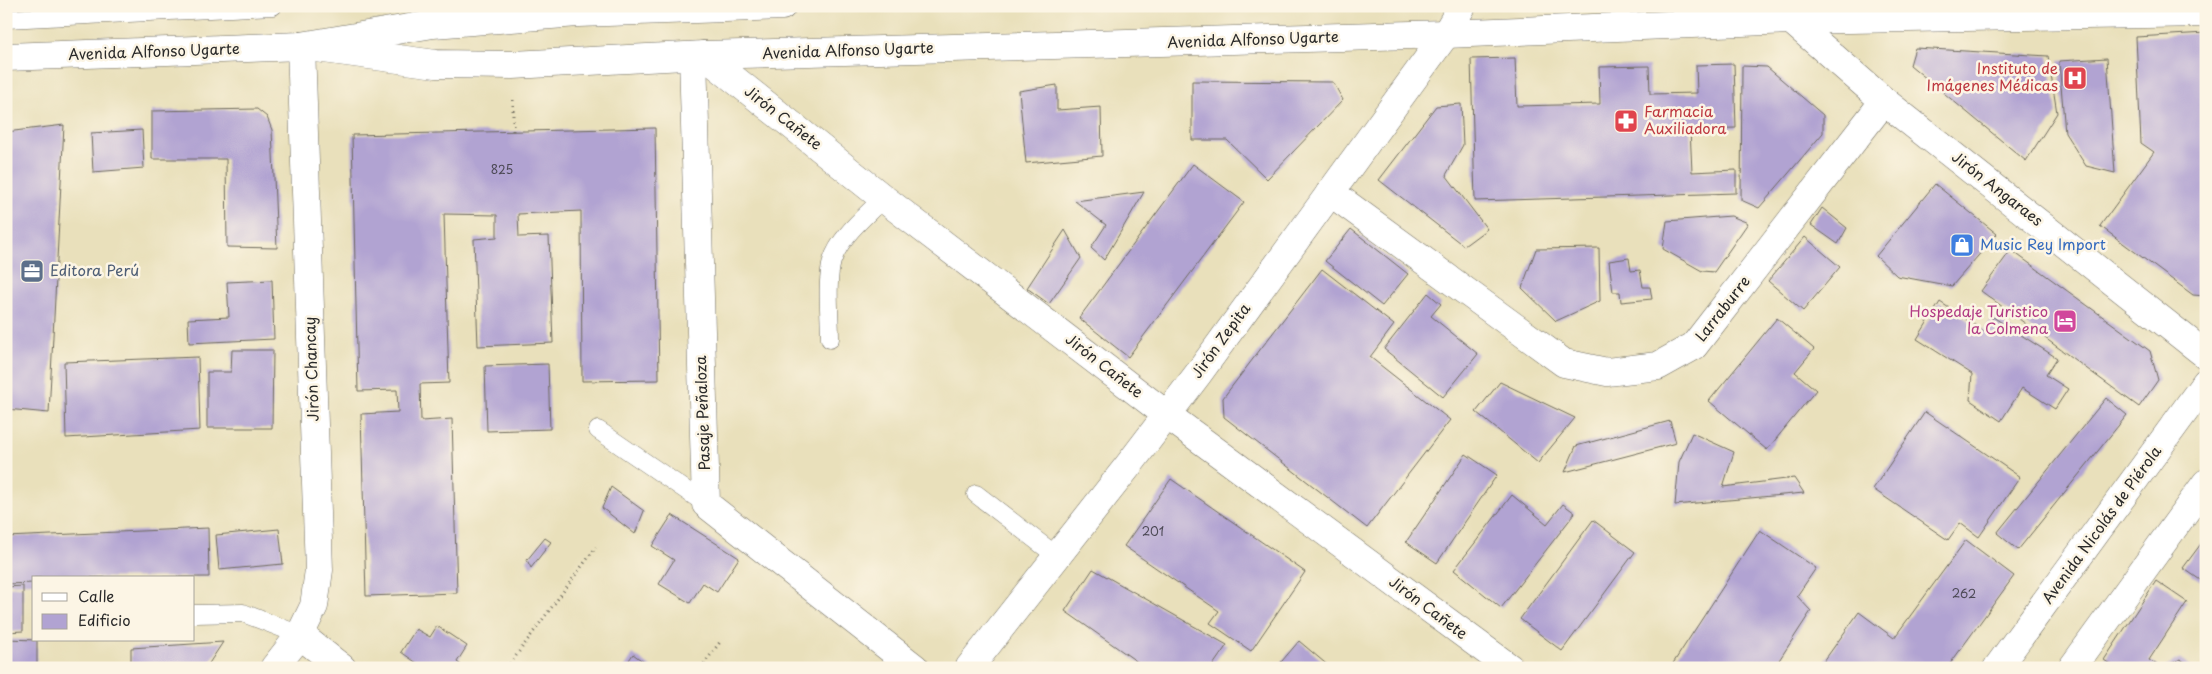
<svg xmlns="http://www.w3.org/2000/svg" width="2212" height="674" font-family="'Playpen Sans',sans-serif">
<rect width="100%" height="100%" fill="#fcf5e5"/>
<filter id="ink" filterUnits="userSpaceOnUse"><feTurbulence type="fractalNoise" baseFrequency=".02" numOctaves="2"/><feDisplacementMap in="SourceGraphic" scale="10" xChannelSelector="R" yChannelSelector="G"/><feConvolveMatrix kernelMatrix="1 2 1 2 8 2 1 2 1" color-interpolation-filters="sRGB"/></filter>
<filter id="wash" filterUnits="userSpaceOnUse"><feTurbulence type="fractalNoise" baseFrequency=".0096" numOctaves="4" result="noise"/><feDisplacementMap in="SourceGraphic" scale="20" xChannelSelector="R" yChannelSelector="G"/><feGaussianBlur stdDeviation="1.12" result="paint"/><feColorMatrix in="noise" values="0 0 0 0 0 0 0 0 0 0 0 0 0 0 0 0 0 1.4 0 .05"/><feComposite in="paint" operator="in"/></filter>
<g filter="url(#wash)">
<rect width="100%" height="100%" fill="#e9e0bb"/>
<g id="blocks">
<g fill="#b1a3d2">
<path d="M2206 33V296L2193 295 2100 226 2154 152 2141 143 2136 37Z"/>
<path d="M1915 48 2048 56 2057 113 2026 161 1910 65Z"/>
<path d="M1515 58 1517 106 1600 104 1599 67 1649 66 1650 94 1697 93 1696 65 1734 64 1736 128 1690 129 1692 172 1736 170V193L1475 201 1471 59Z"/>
<path d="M2107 58 2115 173 2086 166 2065 133 2059 61Z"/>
<path d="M1742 66 1767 67 1823 115V133L1759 208 1741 200Z"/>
<path d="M1192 81 1333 82 1343 100 1267 179 1227 140H1192Z"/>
<path d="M1057 85V110L1101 107 1102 156 1026 163 1019 91Z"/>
<path d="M1461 104 1463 145 1446 175 1487 229 1464 246 1379 180 1436 106Z"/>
<path d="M257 109 267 117 272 130 277 248 227 247 226 159H152V111Z"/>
<path d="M64 125 49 413 6 409V132Z"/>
<path d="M655 128 659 380 582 381 581 211 518 214 519 237 549 236 553 343 478 346 474 239 497 237V215L444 214 449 383 420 384 421 421 452 419 457 593 366 596 361 414 398 412 397 390 358 391 352 135Z"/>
<path d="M142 130 144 168 93 172 91 133Z"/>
<path d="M1193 164 1244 202 1128 357 1079 318Z"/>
<path d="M1935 184 1997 234 1952 286 1897 276 1876 256Z"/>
<path d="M1144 192 1104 260 1091 248 1106 225 1075 201Z"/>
<path d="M1822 208 1847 228 1838 244 1811 225Z"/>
<path d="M1731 216 1748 223 1714 272 1702 271 1663 249 1667 221Z"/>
<path d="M1351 229 1408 274 1382 306 1325 261Z"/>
<path d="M1065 230 1081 258 1049 304 1027 288Z"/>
<path d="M1805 237 1840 267 1803 311 1768 281Z"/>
<path d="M1599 248 1600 301 1556 321 1522 288 1536 249Z"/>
<path d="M2011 250 2150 351 2158 380 2139 407 1981 291Z"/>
<path d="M1629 258 1631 271 1640 270 1643 287H1650L1652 299 1621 302 1620 292H1613L1609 261Z"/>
<path d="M1322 269 1394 325 1370 357 1450 420 1367 528 1224 417 1223 398Z"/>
<path d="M272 280 274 339 189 343 188 319 229 317 227 282Z"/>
<path d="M1428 293 1441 304 1431 316 1478 354 1443 397 1384 349Z"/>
<path d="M1940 302 1984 331 1993 317 2057 358 2046 375 2068 389 2055 409 2022 388 2001 421 1970 400 1972 374 1917 339Z"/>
<path d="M1777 318 1814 349 1795 372 1816 390 1767 450 1709 401Z"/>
<path d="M232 350H273L272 428H207V372H231Z"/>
<path d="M198 357 200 430 66 438 64 362Z"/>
<path d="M548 364 550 429 487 431 485 366Z"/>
<path d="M1500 382 1575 418 1538 463 1476 412Z"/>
<path d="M2106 398 2127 415 2018 550 1997 533Z"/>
<path d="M1925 412 2020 477 1979 537 1960 523 1948 540 1873 489Z"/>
<path d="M1670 421 1676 443 1565 472 1576 446Z"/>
<path d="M1692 433 1734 452 1723 487 1794 478 1804 493 1675 505 1679 462Z"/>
<path d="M1466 454 1497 475 1437 563 1406 542Z"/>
<path d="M1171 479 1305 572 1251 651 1210 623 1219 611 1124 546Z"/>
<path d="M611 487 644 511 635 534 602 508Z"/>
<path d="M1512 495 1547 524 1563 504 1575 513 1501 608 1454 570Z"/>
<path d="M672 515 739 558 717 592 703 583 690 603 659 584 674 560 652 546Z"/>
<path d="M1593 520 1635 552 1562 651 1520 619Z"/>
<path d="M208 528 209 577 34 578V583L6 584V537Z"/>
<path d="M279 529 283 564 219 570 216 535Z"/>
<path d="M1760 530 1816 568 1797 596 1811 611 1774 668H1670Z"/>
<path d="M2206 537V584L2183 568Z"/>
<path d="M545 538 551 542 531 568 527 560Z"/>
<path d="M1966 540 2014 576 1947 668H1819L1859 612 1894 638Z"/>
<path d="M1093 569 1227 645 1211 668H1146L1065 611Z"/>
<path d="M2156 581 2187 602 2149 660 2162 668H2116L2104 660Z"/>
<path d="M23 586V631L6 632V587Z"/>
<path d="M437 626 467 646 457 662 465 668H424L401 652 416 629 430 637Z"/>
<path d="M6 639 37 640V668H6Z"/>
<path d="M1299 641 1331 668H1276Z"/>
<path d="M223 642 206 668H131V648Z"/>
<path d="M633 654 652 668H624Z"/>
<path d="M2180 659 2194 668H2164Z"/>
</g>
</g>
</g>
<g filter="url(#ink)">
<use href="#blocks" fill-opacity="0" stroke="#6e6a5d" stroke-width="1"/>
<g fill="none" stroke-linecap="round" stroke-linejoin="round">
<g stroke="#6e6a5d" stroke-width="19">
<g id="lane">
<path d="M6 19 273 6"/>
<path d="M830 339C830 316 826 283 832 261 840 236 866 216 883 198"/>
<path d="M598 430 706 504"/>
<path d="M976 494 1058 557"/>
<path d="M194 614 243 613 300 635"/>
</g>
</g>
<g stroke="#6e6a5d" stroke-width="29">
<g id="street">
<path d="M1791 20 1884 101 2206 355"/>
<path d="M704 55 883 198 1167 415 1510 668"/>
<path d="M693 56 706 504 915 668"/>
<path d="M1330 192 1564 363 1607 372 1658 366 1694 346 1884 101"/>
<path d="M300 635 314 606 319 570 301 46"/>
</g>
</g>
<g stroke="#6e6a5d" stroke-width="29">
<g id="secondary">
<path d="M274 668 300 635 342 668"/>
<path d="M969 668 1128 466 1198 374 1446 34 1462 6"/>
<path d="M1997 668 2206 382"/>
<path d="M2072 668 2206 483"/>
</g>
</g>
<g stroke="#6e6a5d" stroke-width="29">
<g id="primary">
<path d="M301 46 436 64 513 65 704 55 1446 34 1791 20 2206 13"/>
<path d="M6 57 301 46 433 24 578 13 782 6"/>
</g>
</g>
<g stroke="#6e6a5d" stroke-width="3" stroke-dasharray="1 4" stroke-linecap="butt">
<path d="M513 131V98"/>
<path d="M507 668 596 547"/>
<path d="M701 668 720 642"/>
</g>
<use href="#lane" stroke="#fff" stroke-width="18"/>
<use href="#street" stroke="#fff" stroke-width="28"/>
<use href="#secondary" stroke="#fff" stroke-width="28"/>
<use href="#primary" stroke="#fff" stroke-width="28"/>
</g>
</g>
<defs>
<g id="hospital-square" transform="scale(1.25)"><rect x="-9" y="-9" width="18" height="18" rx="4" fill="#e0444e" stroke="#fcf5e5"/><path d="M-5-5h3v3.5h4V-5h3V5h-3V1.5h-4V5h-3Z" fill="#fff"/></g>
<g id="pharmacy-square" transform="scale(1.25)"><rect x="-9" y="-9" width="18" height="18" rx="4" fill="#e0444e" stroke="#fcf5e5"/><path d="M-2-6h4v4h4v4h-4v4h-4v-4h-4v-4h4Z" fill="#fff"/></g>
<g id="shop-square" transform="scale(1.25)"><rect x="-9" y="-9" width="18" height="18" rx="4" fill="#3f7fe0" stroke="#fcf5e5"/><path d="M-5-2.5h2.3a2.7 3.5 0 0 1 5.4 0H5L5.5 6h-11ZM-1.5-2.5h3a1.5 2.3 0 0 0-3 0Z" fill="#fff"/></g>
<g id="office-square" transform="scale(1.25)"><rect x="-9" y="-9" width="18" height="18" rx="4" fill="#5c6f8a" stroke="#fcf5e5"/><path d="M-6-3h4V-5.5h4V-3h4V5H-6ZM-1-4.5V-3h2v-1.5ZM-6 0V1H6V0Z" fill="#fff"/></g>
<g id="hotel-square" transform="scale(1.25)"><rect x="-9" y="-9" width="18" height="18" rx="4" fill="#d1479c" stroke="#fcf5e5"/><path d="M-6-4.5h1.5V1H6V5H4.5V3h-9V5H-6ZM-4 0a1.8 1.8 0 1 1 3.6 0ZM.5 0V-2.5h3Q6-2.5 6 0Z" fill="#fff"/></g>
</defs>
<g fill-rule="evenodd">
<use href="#hospital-square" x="2075" y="78"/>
<use href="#pharmacy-square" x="1626" y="121"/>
<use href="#shop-square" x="1962" y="245"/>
<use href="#office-square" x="32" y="271"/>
<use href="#hotel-square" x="2065" y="321"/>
</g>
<g text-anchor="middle" stroke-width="5" stroke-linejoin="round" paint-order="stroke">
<g font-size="12" fill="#4c4955">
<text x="502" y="174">825</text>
<text x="1153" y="536">201</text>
<text x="1964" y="598">262</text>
</g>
<g font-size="15" fill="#2b2b2b" stroke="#fcf5e5">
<text transform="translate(1253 40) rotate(-2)" y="5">Avenida Alfonso Ugarte</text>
<text transform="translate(848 51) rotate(-2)" y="5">Avenida Alfonso Ugarte</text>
<text transform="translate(154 52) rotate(-2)" y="5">Avenida Alfonso Ugarte</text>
<text transform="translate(783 118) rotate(38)" y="5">Jirón Cañete</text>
<text transform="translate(1997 189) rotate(38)" y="5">Jirón Angaraes</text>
<text transform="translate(1723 309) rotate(-52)" y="5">Larraburre</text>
<text transform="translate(1221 341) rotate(-54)" y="5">Jirón Zepita</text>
<text transform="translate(1104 366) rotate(38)" y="5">Jirón Cañete</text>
<text transform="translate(312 369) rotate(-92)" y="5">Jirón Chancay</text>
<text transform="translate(703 413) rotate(-92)" y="5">Pasaje Peñaloza</text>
<text transform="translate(2102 525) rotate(-54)" y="5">Avenida Nicolás de Piérola</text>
<text transform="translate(1428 608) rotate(37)" y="5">Jirón Cañete</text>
</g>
<g font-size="15" fill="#be3a42" stroke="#fcf5e5" text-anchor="end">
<text x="2058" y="74">Instituto de<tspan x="2058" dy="17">Imágenes Médicas</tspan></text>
<text x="1644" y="117" text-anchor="start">Farmacia<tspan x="1644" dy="17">Auxiliadora</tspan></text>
</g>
<g font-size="15" fill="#366cbe" stroke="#fcf5e5" text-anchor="start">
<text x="1980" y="250">Music Rey Import</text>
</g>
<g font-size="15" fill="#4e5e75" stroke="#fcf5e5" text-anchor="start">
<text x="50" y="276">Editora Perú</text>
</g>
<g font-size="15" fill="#b23c85" stroke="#fcf5e5" text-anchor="end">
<text x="2048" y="317">Hospedaje Turistico<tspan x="2048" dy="17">la Colmena</tspan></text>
</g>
</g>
<rect width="2212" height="674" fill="none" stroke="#fcf5e5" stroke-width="25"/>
<rect x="32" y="576" width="162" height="65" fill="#fcf5e5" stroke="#a8a49b"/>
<rect x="42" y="593" width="25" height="8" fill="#ffffff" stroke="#a8a49b"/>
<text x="78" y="602" font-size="15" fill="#2b2b2b">Calle</text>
<rect x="42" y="614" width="25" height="15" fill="#b1a3d2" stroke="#a8a49b"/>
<text x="78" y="626" font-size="15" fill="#2b2b2b">Edificio</text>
</svg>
